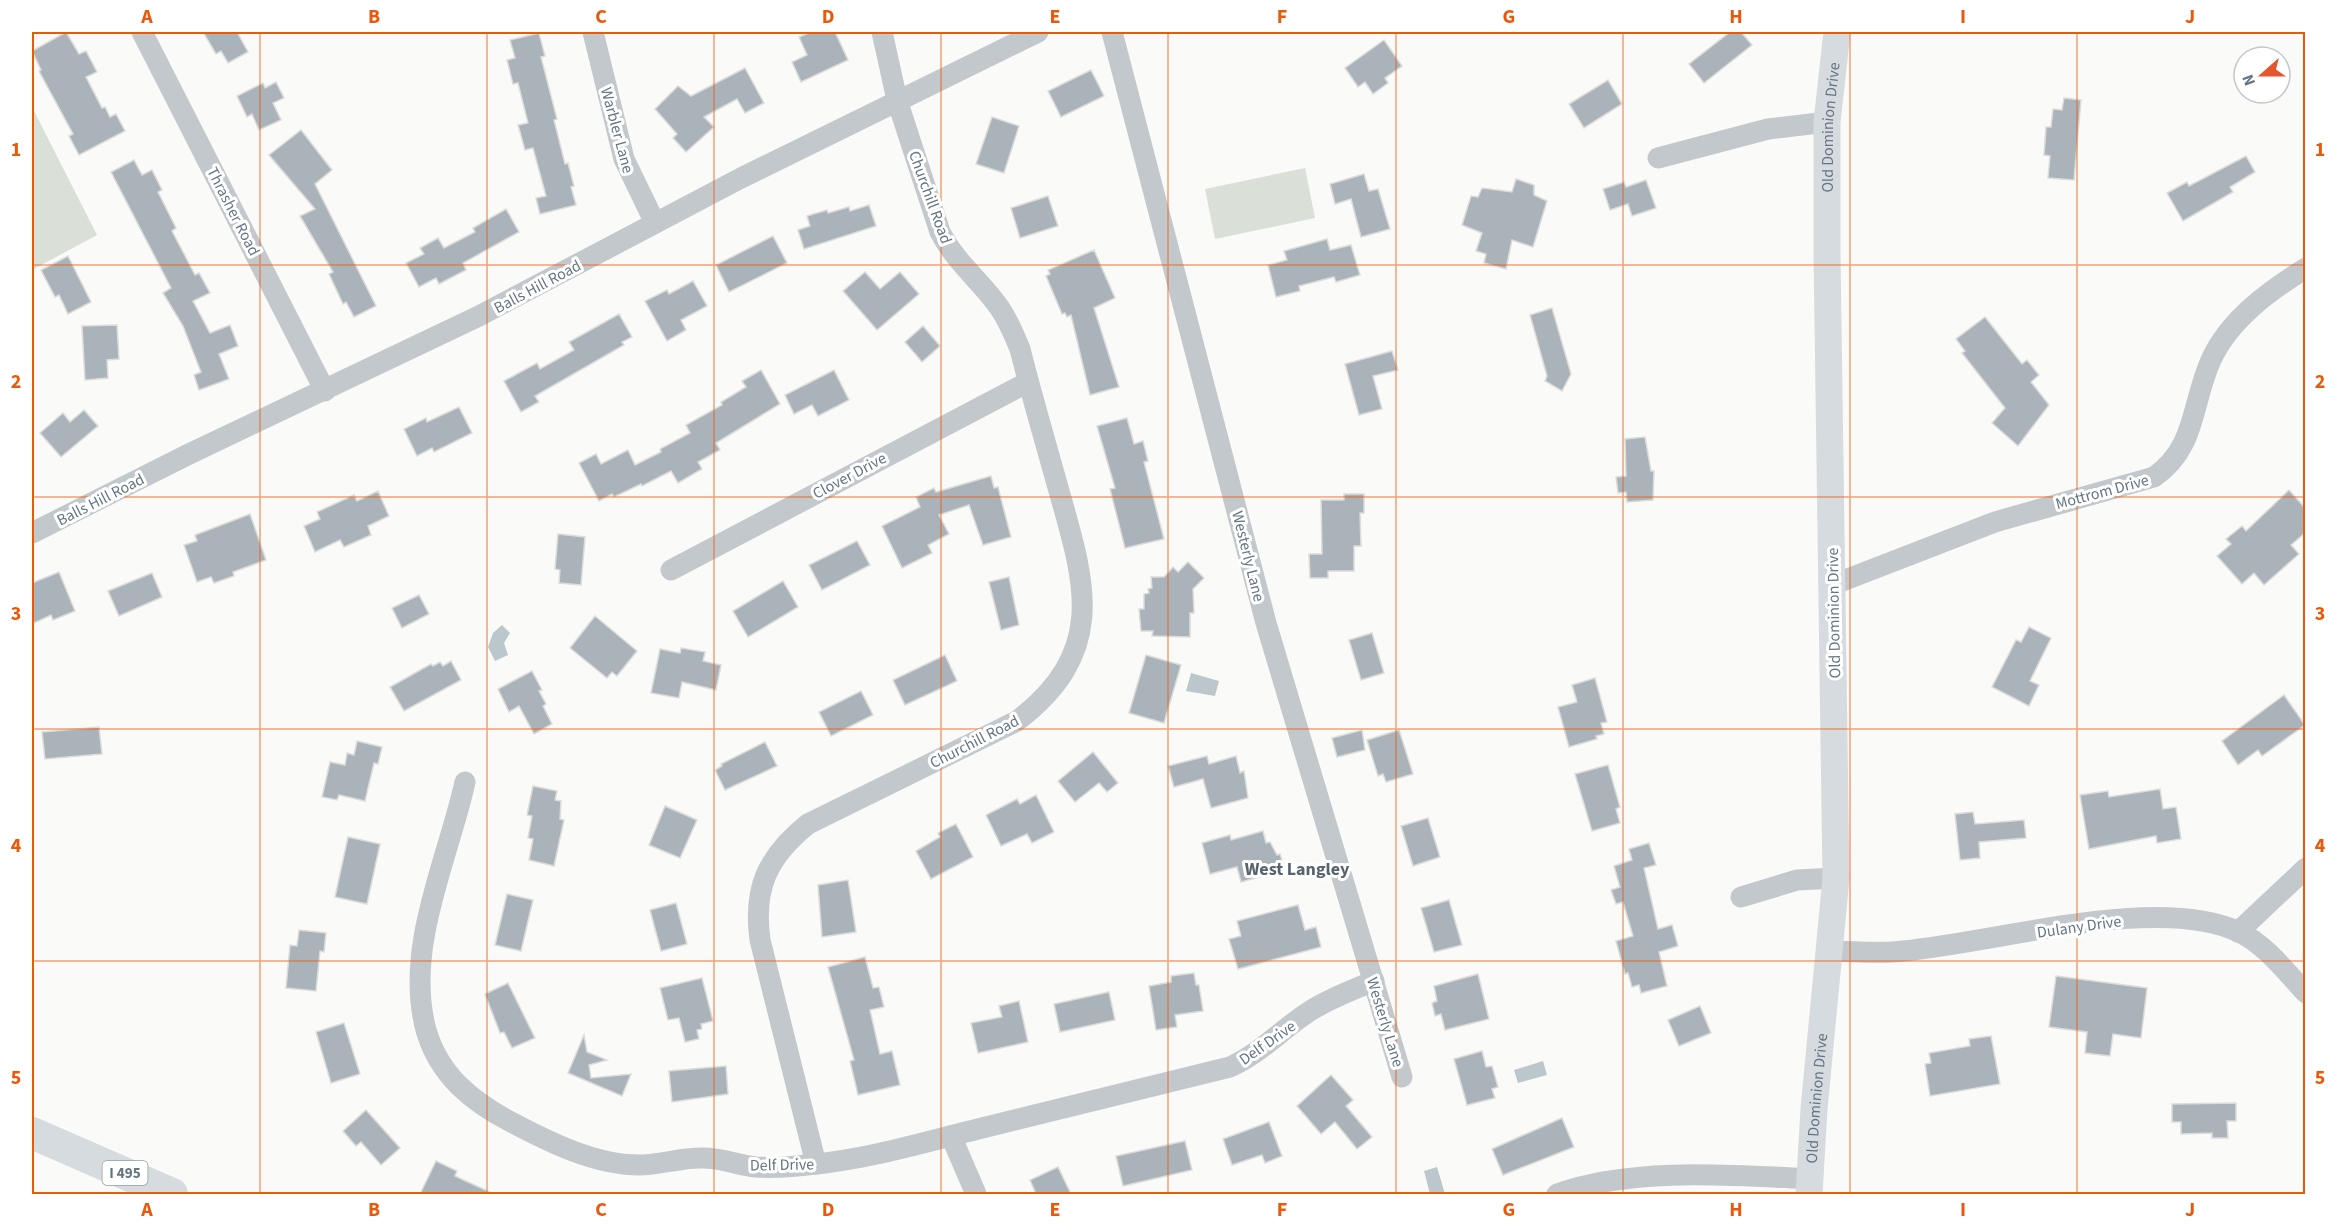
<svg xmlns="http://www.w3.org/2000/svg" width="2337" height="1226" font-family="'Source Sans 3',sans-serif">
<rect width="100%" height="100%" fill="#fafaf8"/>
<g fill="#dadfd7">
<path d="M32 107 97 235 32 270Z"/>
<path d="M1305 168 1315 218 1215 239 1205 189Z"/>
</g>
<g fill="#bbc7cb">
<path d="M502 625 510 633 504 643 508 655 495 661 488 647 493 633Z"/>
<path d="M1191 673 1219 681 1215 696 1186 691Z"/>
<path d="M1543 1061 1547 1075 1518 1083 1514 1070Z"/>
<path d="M1437 1167 1445 1194H1430L1424 1171Z"/>
</g>
<g fill="#aab3b9" stroke="#dcdcda" stroke-width="1.5">
<path d="M66 32 79 54 86 51 97 72 86 77 102 108 105 107 110 117 116 114 125 131 79 155 69 136 73 134 39 71 41 70 32 51Z"/>
<path d="M203 32H237L248 52 228 63 221 51 216 54Z"/>
<path d="M811 32H835L848 60 801 82 792 62 807 55 799 37Z"/>
<path d="M1730 32H1741L1752 45 1704 83 1689 64Z"/>
<path d="M539 33 545 56 541 57 557 119 554 120 565 164 568 163 574 186 571 187 576 205 540 214 536 198 546 196 533 148 525 150 518 125 528 123 518 83 513 84 507 60 515 58 510 40Z"/>
<path d="M1384 40 1402 66 1385 78 1388 83 1373 94 1365 82 1358 87 1345 68Z"/>
<path d="M745 68 764 103 745 113 737 99 704 117 714 127 686 152 673 138 677 134 655 109 678 86 691 96Z"/>
<path d="M1091 70 1104 96 1061 117 1048 91Z"/>
<path d="M1608 80 1622 104 1584 128 1569 104Z"/>
<path d="M276 82 284 98 273 103 281 120 259 130 252 114 247 117 237 96 263 83 265 88Z"/>
<path d="M2064 98 2081 100 2074 180 2048 178 2050 156 2044 155 2046 127H2051L2053 109 2062 110Z"/>
<path d="M992 117 1019 126 1004 173 976 164Z"/>
<path d="M301 130 332 170 315 184 376 306 354 317 346 302 343 304 329 274 333 272 300 216 315 209 269 155Z"/>
<path d="M2246 156 2255 172 2230 187 2233 192 2183 221 2167 193 2187 182 2189 186Z"/>
<path d="M134 160 142 175 152 170 162 190 158 192 176 228 172 231 195 275 199 273 210 293 193 301 210 333 230 325 238 346 219 354 229 379 199 390 194 375 201 372 183 326 163 293 171 288 111 172Z"/>
<path d="M1364 174 1369 191 1378 189 1390 229 1361 237 1351 199 1335 204 1330 184Z"/>
<path d="M1516 179 1534 185V195L1547 201 1533 247 1512 240 1506 269 1484 263 1486 254 1476 251 1482 233 1462 225 1471 196 1478 197 1482 188 1512 192Z"/>
<path d="M1646 180 1656 208 1632 216 1628 204 1610 210 1603 189 1624 182 1626 187Z"/>
<path d="M1048 196 1058 226 1020 238 1011 208Z"/>
<path d="M869 205 876 226 804 249 798 230 810 226 807 216 827 210 828 213 849 207 850 211Z"/>
<path d="M506 209 519 232 463 263 466 270 439 284 436 278 419 287 406 263 424 254 420 248 438 238 444 248 475 232 473 228Z"/>
<path d="M773 236 787 263 729 292 716 265Z"/>
<path d="M1327 239 1330 250 1351 245 1360 275 1336 282 1334 277 1299 286 1300 291 1276 297 1268 265 1287 260 1284 251Z"/>
<path d="M1094 250 1115 298 1094 308 1119 387 1090 395 1071 315 1067 317 1065 313 1062 314 1046 276 1050 274 1048 270Z"/>
<path d="M68 256 91 302 68 314 59 295 55 297 41 270Z"/>
<path d="M865 272 880 289 900 272 919 294 877 330 843 291Z"/>
<path d="M693 281 707 306 681 320 686 330 667 341 645 301 667 290 669 294Z"/>
<path d="M1552 308 1571 374 1562 391 1545 381 1547 376 1530 315Z"/>
<path d="M619 314 632 337 622 342 624 345 535 396 539 402 521 412 504 381 537 363 540 369 574 350 569 342Z"/>
<path d="M1985 317 2022 364 2027 360 2039 375 2031 382 2049 405 2018 446 1992 423 2005 408 1962 353 1965 351 1956 339Z"/>
<path d="M117 325 119 359 107 360 108 378 85 380 82 326Z"/>
<path d="M923 326 940 346 922 362 905 342Z"/>
<path d="M1392 351 1398 370 1373 376 1382 409 1359 415 1345 364Z"/>
<path d="M761 370 780 404 716 443 720 450 698 462 702 469 678 483 671 471 642 486 641 484 614 497 612 494 599 501 579 463 596 454 601 464 628 450 635 465 661 452 660 449 690 433 686 425 722 405 721 402 746 387 742 381Z"/>
<path d="M834 370 849 400 818 416 812 405 794 414 785 395Z"/>
<path d="M459 407 472 433 434 452 432 448 417 456 404 429 426 418 427 422Z"/>
<path d="M84 410 98 426 61 457 40 433 63 413 70 422Z"/>
<path d="M1127 418 1134 444 1143 441 1148 461 1144 462 1164 539 1125 548 1110 489 1115 488 1097 426Z"/>
<path d="M1645 437 1651 471H1654L1653 500 1627 502 1626 492 1618 493 1616 477 1626 476 1625 439Z"/>
<path d="M991 476 994 488 998 487 1011 537 983 545 969 505 939 515 949 534 928 545 932 553 902 568 882 526 920 507 916 497 934 488 936 492Z"/>
<path d="M2289 490 2306 509V532L2291 545 2299 554 2264 585 2254 573 2242 584 2217 556 2231 544 2226 539 2242 526 2246 531Z"/>
<path d="M378 491 389 516 368 526 371 535 344 547 340 540 315 552 304 526 320 519 317 512 354 495 357 501Z"/>
<path d="M1344 494H1364V513H1360L1361 546H1354V571H1328V578H1310L1309 554H1322L1321 500H1344Z"/>
<path d="M250 514 266 560 233 572 234 576 214 583 211 577 197 582 184 545 197 541 195 535Z"/>
<path d="M558 534 585 537 581 585 559 583 560 570 555 569Z"/>
<path d="M857 541 870 565 822 590 809 565Z"/>
<path d="M1188 562 1204 578 1193 589 1194 613H1190V637L1152 636 1153 631H1141L1139 609H1144V594L1149 593 1148 589 1152 588 1151 577H1164L1173 567 1178 572Z"/>
<path d="M59 572 75 611 53 620 51 615 32 624V583Z"/>
<path d="M152 573 162 597 119 616 108 591Z"/>
<path d="M1009 577 1019 625 1001 630 989 582Z"/>
<path d="M783 581 798 607 748 637 733 611Z"/>
<path d="M419 595 429 614 402 628 392 608Z"/>
<path d="M595 616 637 651 617 676 612 672 607 678 570 648Z"/>
<path d="M2029 627 2051 638 2030 681 2039 685 2029 706 1992 687 2016 640 2021 642Z"/>
<path d="M1372 633 1384 673 1361 680 1349 640Z"/>
<path d="M681 648 705 652 703 661 721 665 716 690 682 682 679 698 651 693 660 649 680 653Z"/>
<path d="M945 655 957 681 905 705 893 680Z"/>
<path d="M1146 655 1181 665 1164 723 1129 713Z"/>
<path d="M451 661 461 680 404 711 390 687 431 664 433 666 440 662 443 666Z"/>
<path d="M532 671 542 690 539 691 546 704 543 706 552 724 534 734 519 706 509 712 498 689Z"/>
<path d="M1595 678 1607 722 1601 723 1604 734 1596 736 1597 739 1569 747 1558 707 1577 702 1572 685Z"/>
<path d="M861 691 873 715 831 736 819 712Z"/>
<path d="M2284 695 2305 725 2262 756 2258 750 2238 765 2222 741Z"/>
<path d="M99 727 102 754 45 759 42 732Z"/>
<path d="M1362 730 1365 750 1337 757 1332 738Z"/>
<path d="M1399 730 1413 774 1386 782 1383 774 1378 776 1367 740Z"/>
<path d="M357 741 382 747 378 764 374 763 365 801 339 795 337 800 322 797 330 762 345 765 347 753 354 755Z"/>
<path d="M765 742 777 766 725 790 715 770 722 766 721 764Z"/>
<path d="M1093 752 1118 783 1107 792 1099 783 1075 802 1058 781Z"/>
<path d="M1207 756 1209 764 1236 756 1240 773 1244 771 1248 798 1211 808 1203 779 1174 787 1168 766Z"/>
<path d="M1608 765 1620 807 1616 809 1620 823 1592 831 1575 774Z"/>
<path d="M533 786 557 791 555 800 561 801 560 819 564 820 554 866 529 860 533 839 528 838 532 816 527 815Z"/>
<path d="M2160 789 2163 809 2176 807 2181 839 2157 843 2156 836 2089 849 2080 795 2108 791 2109 797Z"/>
<path d="M1036 795 1054 832 1032 843 1027 834 1001 846 986 815 1017 799 1020 804Z"/>
<path d="M665 806 697 820 680 858 649 845Z"/>
<path d="M1973 812 1975 824 2024 820 2026 838 1979 842 1980 858 1960 860 1955 814Z"/>
<path d="M1428 818 1440 857 1413 866 1401 826Z"/>
<path d="M956 824 973 857 931 879 916 851 940 837 938 833Z"/>
<path d="M1263 831 1266 843 1270 842 1277 855 1280 854 1285 870 1241 882 1237 867 1210 874 1202 843 1230 835 1231 840Z"/>
<path d="M348 837 380 844 367 904 335 897Z"/>
<path d="M1649 843 1656 865 1644 868 1658 929 1672 925 1678 946 1659 952 1667 986 1641 993 1639 985 1632 987 1628 973 1625 974 1616 941 1633 936 1623 902 1616 904 1611 890 1620 887 1614 866 1632 860 1629 849Z"/>
<path d="M848 880 856 932 822 937 818 885Z"/>
<path d="M507 894 533 900 521 951 495 945Z"/>
<path d="M1449 900 1462 945 1434 952 1421 908Z"/>
<path d="M676 903 687 944 661 951 650 910Z"/>
<path d="M1298 905 1305 930 1316 927 1321 947 1238 969 1229 939 1241 936 1237 921Z"/>
<path d="M299 930 326 933 324 952 320 951 316 991 286 988 290 945 297 946Z"/>
<path d="M865 957 873 988 879 987 884 1007 870 1010 880 1054 892 1051 900 1085 858 1095 850 1061 854 1060 828 967Z"/>
<path d="M1194 973 1196 985H1199L1203 1011 1175 1015 1177 1027 1156 1030 1149 986 1171 982V976Z"/>
<path d="M1478 974 1489 1019 1445 1030 1441 1014 1435 1016 1432 1003 1437 1001 1434 986Z"/>
<path d="M2056 976 2147 988 2141 1038 2113 1034 2110 1056 2085 1053 2087 1032 2049 1027Z"/>
<path d="M702 978 713 1021 701 1024 702 1029 697 1030 699 1039 685 1042 679 1018 668 1020 660 988Z"/>
<path d="M508 983 535 1038 512 1048 504 1032 500 1033 485 994Z"/>
<path d="M1109 992 1115 1020 1060 1032 1054 1004Z"/>
<path d="M1019 1001 1028 1042 978 1053 971 1023 1002 1017 999 1006Z"/>
<path d="M1700 1006 1711 1033 1679 1046 1668 1020Z"/>
<path d="M344 1023 360 1074 331 1083 316 1032Z"/>
<path d="M584 1035 587 1052 607 1060 589 1065 591 1078 631 1074 622 1096 568 1073Z"/>
<path d="M1991 1036 2000 1084 1930 1096 1925 1064 1931 1063 1929 1053 1970 1046 1969 1039Z"/>
<path d="M1482 1051 1486 1067 1492 1066 1498 1087 1492 1089 1495 1098 1467 1105 1454 1059Z"/>
<path d="M726 1066 728 1094 672 1102 669 1071Z"/>
<path d="M1331 1075 1353 1100 1346 1106 1372 1137 1357 1149 1335 1122 1321 1134 1297 1106Z"/>
<path d="M2236 1103V1121H2227L2228 1138H2212V1133L2181 1134V1122H2172V1104Z"/>
<path d="M366 1110 400 1148 381 1165 361 1142 356 1146 343 1131Z"/>
<path d="M1562 1118 1574 1147 1503 1175 1492 1149Z"/>
<path d="M1269 1122 1282 1156 1265 1163 1262 1155 1232 1165 1223 1139Z"/>
<path d="M1185 1141 1192 1170 1123 1186 1116 1156Z"/>
<path d="M436 1161 457 1171 455 1176 494 1194H420Z"/>
<path d="M1058 1167 1071 1194H1036L1030 1180Z"/>
</g>
<g fill="none" stroke-linecap="round" stroke-linejoin="round">
<g stroke="#c3c8cc" stroke-width="21">
<path d="M142 32 325 391"/>
<path d="M593 32 624 159 655 223"/>
<path d="M1112 32 1266 623 1402 1077"/>
<path d="M1658 158 1768 129 1827 122"/>
<path d="M32 533 187 455 479 316 741 178 1038 32"/>
<path d="M671 570 1028 382"/>
<path d="M1832 585 1995 522 2154 477C2197 447 2191 404 2211 360 2229 320 2269 291 2306 268"/>
<path d="M465 782C448 860 404 948 426 1030 439 1075 471 1101 511 1122 549 1142 595 1165 639 1165 659 1165 680 1158 700 1158 720 1157 737 1165 756 1167 772 1168 790 1167 807 1165 864 1160 922 1143 978 1129 1062 1108 1146 1088 1230 1067 1261 1053 1282 1029 1310 1011 1330 998 1352 990 1374 981"/>
<path d="M1741 897 1797 880 1836 878"/>
<path d="M2238 932 2306 868"/>
<path d="M1828 951C1849 951 1871 953 1892 952 1986 946 2156 892 2239 932 2266 945 2285 971 2306 993"/>
<path d="M951 1136 976 1194"/>
<path d="M816 1164 760 940C753 888 767 857 808 824L1017 721C1107 652 1086 586 1059 491 1046 444 1032 397 1020 349 1014 334 1008 320 999 307 980 280 956 263 940 232L897 100 882 32"/>
<path d="M1557 1194C1631 1167 1732 1175 1811 1179"/>
</g>
<path stroke="#d6dbdf" stroke-width="27" id="s1" d="M1809 1194 1814 1109 1836 878 1827 254V122L1837 32"/>
<path stroke="#d6dbdf" stroke-width="32" d="M32 1133 172 1194"/>
</g>
<path fill="none" stroke="#e8590c" stroke-width="1.5" stroke-opacity="0.55" d="M260 32V1194M487 32V1194M714 32V1194M941 32V1194M1168 32V1194M1396 32V1194M1623 32V1194M1850 32V1194M2077 32V1194M32 265H2306M32 497H2306M32 729H2306M32 961H2306"/>
<g text-anchor="middle" stroke-width="6" stroke-linejoin="round" paint-order="stroke">
<rect fill="#fff" stroke="#939fa8" stroke-width="1.5" x="102.5" y="1161" width="45" height="24" rx="4.5"/>
<g font-size="15" font-weight="bold" fill="#657683">
<text x="125" y="1178">I 495</text>
</g>
<g font-size="16" fill="#657683" stroke="#fff">
<text dy="6" stroke="none"><textPath href="#s1" startOffset="1068">Old Dominion Drive</textPath></text>
<text transform="translate(618 130) rotate(75)" y="6">Warbler Lane</text>
<text transform="translate(931 197) rotate(70)" y="6">Churchill Road</text>
<text transform="translate(234 211) rotate(63)" y="6">Thrasher Road</text>
<text transform="translate(537 286) rotate(-28)" y="6">Balls Hill Road</text>
<text transform="translate(849 475) rotate(-28)" y="6">Clover Drive</text>
<text transform="translate(2102 491) rotate(-15)" y="6">Mottrom Drive</text>
<text transform="translate(100 499) rotate(-27)" y="6">Balls Hill Road</text>
<text transform="translate(1249 556) rotate(76)" y="6">Westerly Lane</text>
<text transform="translate(1833 613) rotate(-91)" y="6">Old Dominion Drive</text>
<text transform="translate(974 741) rotate(-27)" y="6">Churchill Road</text>
<text transform="translate(2079 926) rotate(-8)" y="6">Dulany Drive</text>
<text transform="translate(1386 1022) rotate(73)" y="6">Westerly Lane</text>
<text transform="translate(1267 1042) rotate(-35)" y="6">Delf Drive</text>
<text dy="6" stroke="none"><textPath href="#s1" startOffset="96">Old Dominion Drive</textPath></text>
<text transform="translate(782 1164) rotate(-1)" y="6">Delf Drive</text>
</g>
<g font-size="18" font-weight="bold" fill="#57646e" stroke="#fff">
<text x="1297" y="875">West Langley</text>
</g>
</g>
<rect width="2337" height="1226" fill="none" stroke="#ffffff" stroke-width="66"/>
<g transform="translate(2262 75) rotate(249)"><circle r="28" fill="#ffffff" stroke="#c1c8cd" stroke-width="1.5"/>
<path d="M0-4.5L10 22L0 15L-10 22Z" fill="#e4572e"/>
<text y="-9" font-size="16" font-weight="bold" text-anchor="middle" fill="#657683">N</text>
</g>
<rect x="33" y="33" width="2271" height="1160" fill="none" stroke="#e8590c" stroke-width="2"/>
<g font-size="20" text-anchor="middle" font-weight="bold" fill="#e8590c">
<text x="147" y="23">A</text>
<text x="374" y="23">B</text>
<text x="601" y="23">C</text>
<text x="828" y="23">D</text>
<text x="1055" y="23">E</text>
<text x="1282" y="23">F</text>
<text x="1509" y="23">G</text>
<text x="1736" y="23">H</text>
<text x="1963" y="23">I</text>
<text x="2190" y="23">J</text>
<text x="16" y="156">1</text>
<text x="2320" y="156">1</text>
<text x="16" y="388">2</text>
<text x="2320" y="388">2</text>
<text x="16" y="620">3</text>
<text x="2320" y="620">3</text>
<text x="16" y="852">4</text>
<text x="2320" y="852">4</text>
<text x="16" y="1084">5</text>
<text x="2320" y="1084">5</text>
<text x="147" y="1216">A</text>
<text x="374" y="1216">B</text>
<text x="601" y="1216">C</text>
<text x="828" y="1216">D</text>
<text x="1055" y="1216">E</text>
<text x="1282" y="1216">F</text>
<text x="1509" y="1216">G</text>
<text x="1736" y="1216">H</text>
<text x="1963" y="1216">I</text>
<text x="2190" y="1216">J</text>
</g>
</svg>
